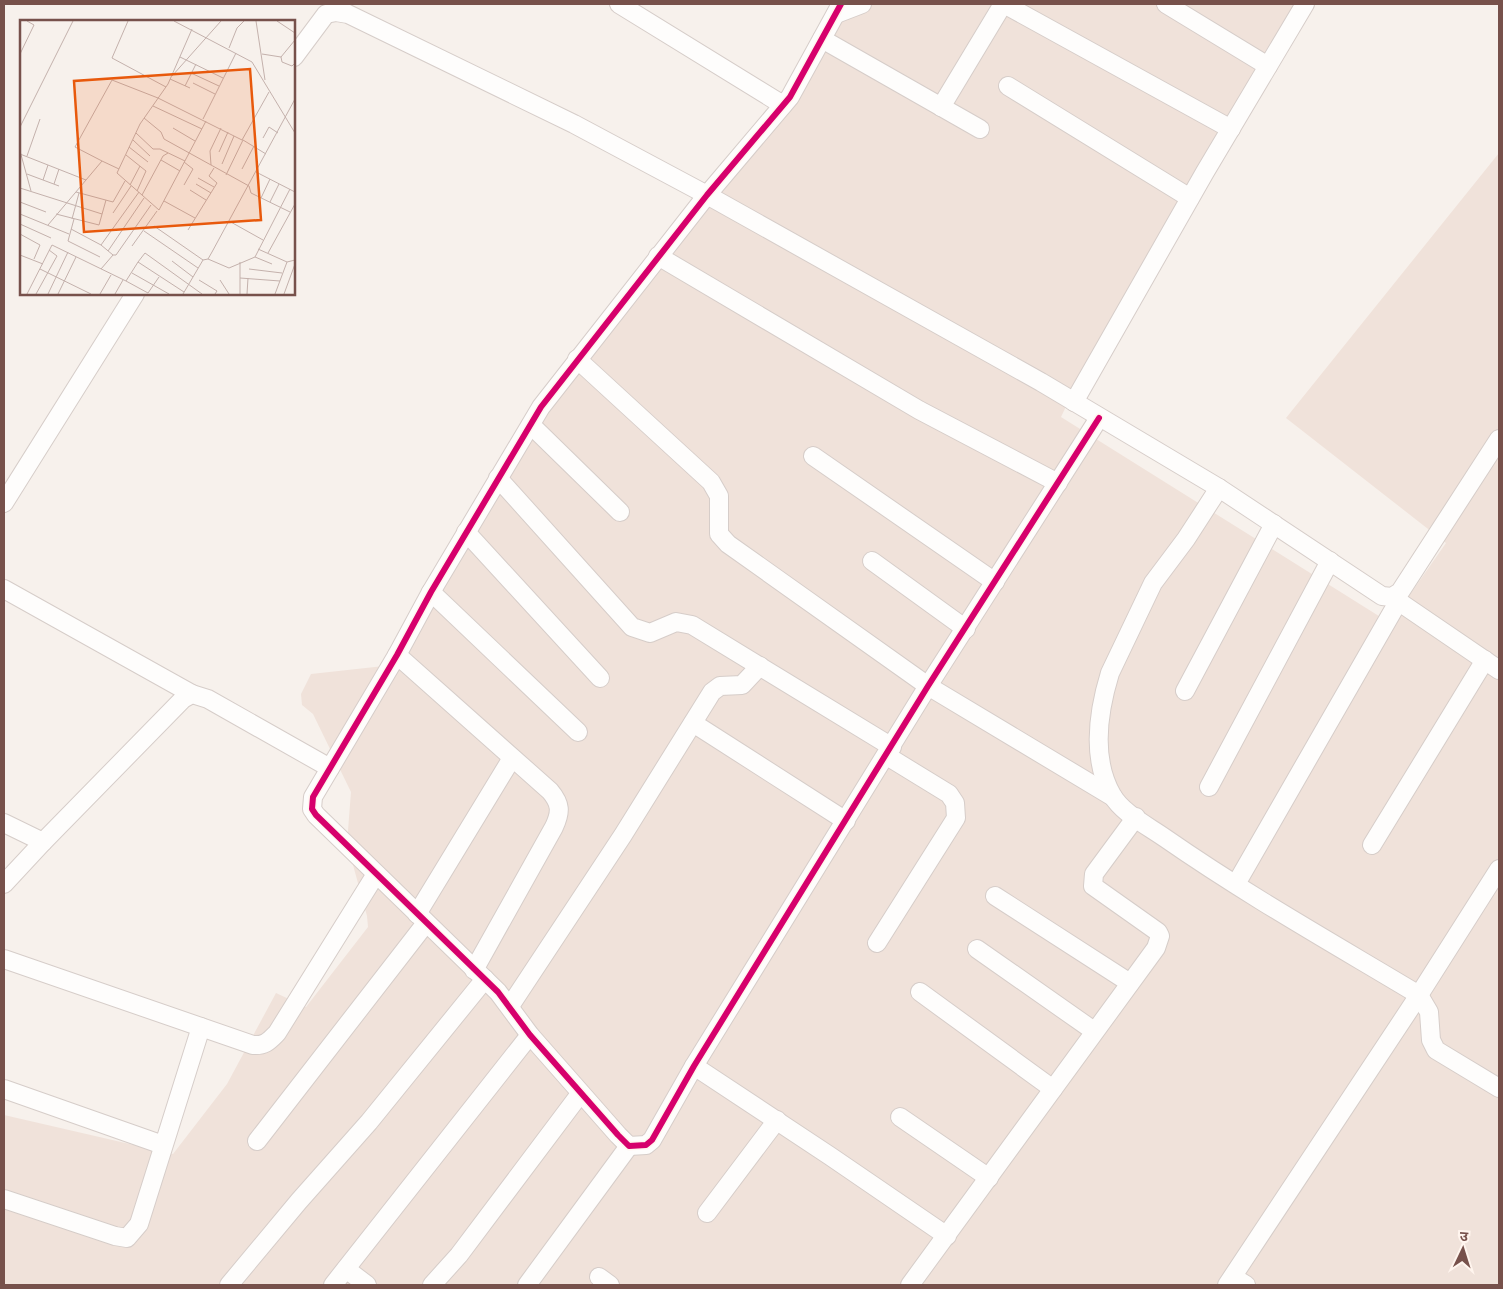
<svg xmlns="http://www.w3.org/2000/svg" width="1503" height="1289" font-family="Barlow,'Noto Sans Devanagari',sans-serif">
<rect width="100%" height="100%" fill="#f7f1ec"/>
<path fill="#f0e2da" d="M844 4H1297L1090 356 1061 417 1390 623 1446 543 1286 418 1499 153V1285H4V1115L173 1154 227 1084 276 993 306 1007 368 927 367 916 347 843 351 792 313 714 302 705 301 694 311 674 384 666 534 406 772 113Z"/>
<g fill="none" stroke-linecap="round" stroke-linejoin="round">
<g stroke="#d6cdc9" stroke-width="20">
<g id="street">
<path d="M619 4 783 105"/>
<path d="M841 4 790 97 707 195 541 407 431 592 397 655 313 797 312 809 316 815 498 992 530 1035 618 1135 629 1146 646 1145 652 1140 694 1066 928 686 1099 418"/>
<path d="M1004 4 1231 129"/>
<path d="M1166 4 1268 66"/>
<path d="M836 14 862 4"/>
<path d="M822 39 980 129"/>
<path d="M294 57 326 14 336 12 348 14 574 124 707 195 1041 382 1219 488 1382 596 1392 597 1400 592 1499 439"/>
<path d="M1008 86 1190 198"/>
<path d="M941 107 1003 4"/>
<path d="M658 256 919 410 1058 483"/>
<path d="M577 359 711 482 719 496V534L728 544 928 686 1113 797"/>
<path d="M1074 402 1205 172 1305 4"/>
<path d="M531 425 620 512"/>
<path d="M813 456 995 582"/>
<path d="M498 478 632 627 650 633 676 622 692 625 892 747"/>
<path d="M1219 488 1186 539 1153 583 1110 673C1098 712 1091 758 1112 795 1122 813 1148 826 1165 838 1247 895 1334 944 1419 995L1429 1012 1431 1040 1436 1050 1499 1088"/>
<path d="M4 503 135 294"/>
<path d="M466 532 600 678"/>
<path d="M872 561 966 629"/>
<path d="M4 589 192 694"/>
<path d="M431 592 578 732"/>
<path d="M1392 597 1499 670"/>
<path d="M397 655 550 791C561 804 561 812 554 827L474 970"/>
<path d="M1185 691 1274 524"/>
<path d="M693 723 846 821"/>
<path d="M1209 787 1330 561"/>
<path d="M4 823 43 842 183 699 192 694 208 699 330 768"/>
<path d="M1372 845 1485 660"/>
<path d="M4 884 43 842"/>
<path d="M1236 884 1398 602"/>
<path d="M995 896 1130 983"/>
<path d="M417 914 512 758"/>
<path d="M877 943 956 818 955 803 949 794 887 756"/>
<path d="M977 949 1094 1031"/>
<path d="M4 959 253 1045C265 1046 269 1041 277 1033L376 874"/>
<path d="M920 992 1053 1089"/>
<path d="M510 1006 623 835 712 692 720 686 742 685 760 666"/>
<path d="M694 1066 830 1156 947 1236"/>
<path d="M4 1089 163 1145"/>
<path d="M900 1117 989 1178"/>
<path d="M257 1141 426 923"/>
<path d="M4 1199 115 1236 127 1238 139 1224 201 1027"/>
<path d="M707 1213 777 1120"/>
<path d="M346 1269 367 1285"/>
<path d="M599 1277 610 1285"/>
<path d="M1233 1277 1246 1285"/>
<path d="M229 1285 299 1201 369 1122 485 979"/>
<path d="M333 1285 530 1035"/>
<path d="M432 1285 459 1255 580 1094"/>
<path d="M527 1285 629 1146"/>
<path d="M910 1285 1156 948 1160 936 1158 932 1093 886 1094 874 1136 817"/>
<path d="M1227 1285 1419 995 1499 869"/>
</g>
</g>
<use href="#street" stroke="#fefdfc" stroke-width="18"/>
<g stroke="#fff5ee" stroke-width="9">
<path id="cycleway" d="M841 4 790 97 707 195 541 407 431 592 397 655 313 797 312 809 316 815 498 992 530 1035 618 1135 629 1146 646 1145 652 1140 694 1066 928 686 1099 418"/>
</g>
<use href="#cycleway" stroke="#d6006c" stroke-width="6"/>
</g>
<g transform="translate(20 20)">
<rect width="275" height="275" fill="#f7f1ec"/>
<path fill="none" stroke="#c4b1ac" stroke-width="1" d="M108 1 92 38 146 67M154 1 232 42 275 113M236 1 245 60M257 1 275 13M172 9 148 64 120 104 97 153 139 190 186 101M209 28 217 8 224 1M0 34 14 5 7 1M242 34 261 37 275 20M160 37 203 58M261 37 262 42 272 46 275 43M171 53 199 66M152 56 201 1M150 59 170 68M173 63 195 74M165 66 176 44M133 86 182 109M124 98 141 112 144 119 191 145M183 99 216 33M0 107 53 1M153 108 175 121M201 108 190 131 191 145 229 166 231 173 270 192M116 113 133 129H140L165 141M243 118 249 107 258 113M113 120 130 136M223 120 246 134M109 127 128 142M0 131 11 171M199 132 208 112M0 134 66 160 82 141 99 149M106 135 126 151 117 171M7 136 20 99M141 140 160 151M82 141 55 127 92 60 138 78 222 120 249 72M164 142 173 149 164 165M202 144 214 116M222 149 234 126M236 152 275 172M7 154 39 166M206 155 223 120M178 158 194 167M23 160 28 145M34 164 39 149M176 164 191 173M110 165 120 146M0 168 82 194M170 170 186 180M56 172 93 182 105 161M122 175 143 136 148 133M241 178 250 159M144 181 175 198M0 182 26 192M250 182 259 164M93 193 111 166M0 194 49 214M36 194 79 205 86 180M52 199 59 173M54 199 48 221 80 237M209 201 243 220M0 204 31 218M28 205 66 160M134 206 183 240M51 209 81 225M168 210 197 163 189 156 194 148M124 211 178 248M0 214 20 225 14 239M112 226 137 191M238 229 267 242 275 240M88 231 124 178M248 233 275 184M0 235 23 244M93 235 81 225 119 172M235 237 252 244M188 239 209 248 235 237 270 169M152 241 173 257M118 242 125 233 182 274M220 242V274M20 249 71 274M81 249 93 235H96L131 185M229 249 262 253M112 253 149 274M220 258 260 261M179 260 197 271 195 274M200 260 209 274M106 261 128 273 139 257M7 274 32 225 106 261 118 242 164 272M16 274 37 236 29 230M28 274 48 232M38 274 56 237M80 274 91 255M95 274 103 260M163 274 183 240 188 239 192 232 275 79M227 274 228 258M255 274 267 242M264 274 275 244"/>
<path fill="#e8590c" fill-opacity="0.15" stroke="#e8590c" stroke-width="2.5" d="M230 49 241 200 64 212 54 61Z"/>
<rect width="275" height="275" fill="none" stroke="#77514b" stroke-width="2.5"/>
</g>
<rect width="1503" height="1289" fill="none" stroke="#77514b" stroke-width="10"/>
<g transform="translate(1463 1249) rotate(4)" stroke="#fff5ee" stroke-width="4" paint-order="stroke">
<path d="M0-4L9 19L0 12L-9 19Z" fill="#77514b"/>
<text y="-8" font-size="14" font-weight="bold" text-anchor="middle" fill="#77514b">उ</text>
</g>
</svg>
